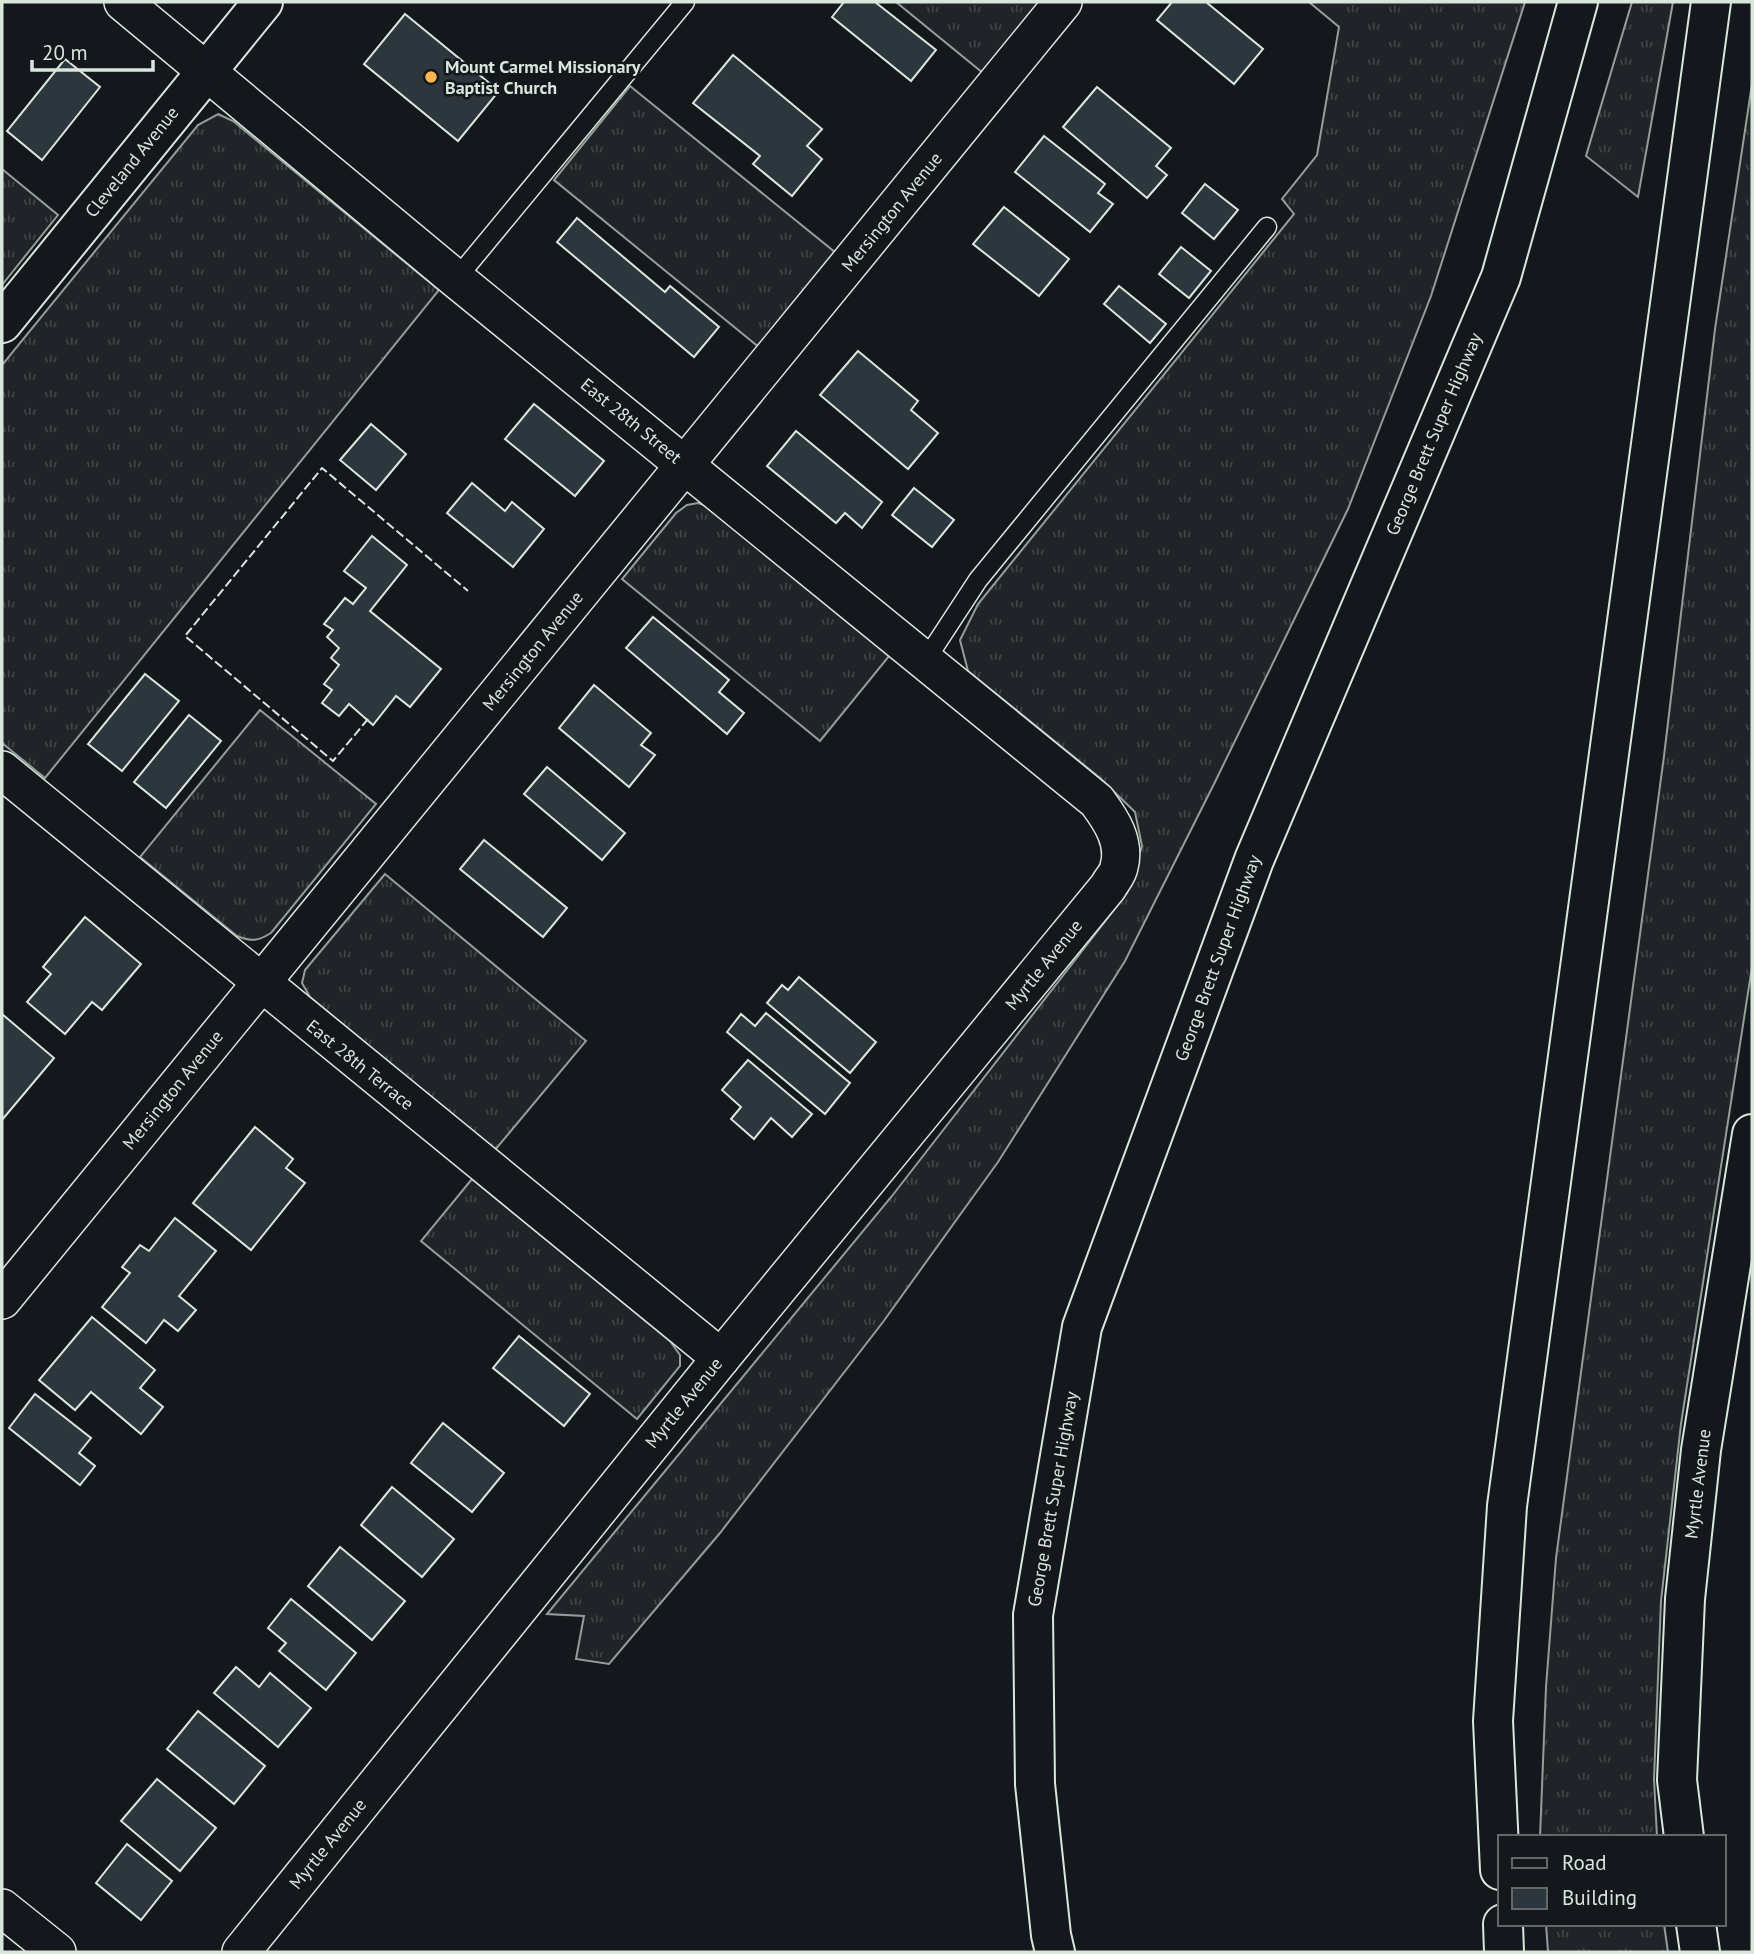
<svg xmlns="http://www.w3.org/2000/svg" width="1754" height="1954" font-family="'PT Sans',sans-serif">
<defs>
<pattern id="grass-tufts" width="24" height="20" patternUnits="userSpaceOnUse" patternTransform="scale(1.75)"><rect width="24" height="20" fill="#202428"/><path d="M3 7l-1-3M5 7V3M7 7l1-3M15 17l-1-3M17 17v-4M19 17l1-3" fill="none" stroke="#404447"/></pattern>
</defs>
<rect width="100%" height="100%" fill="#14181c"/>
<g fill="url(#grass-tufts)" stroke="#939e99" stroke-width="2">
<path d="M896 2H1041L983 73Z"/>
<path d="M1309 2H1525L1431 296 1348 509 1214 784 1125 961 998 1162 883 1322 720 1533 609 1664 576 1659 584 1616 547 1614 892 1196 1127 893 1142 846 1135 812 1100 778 968 671 960 640 978 604 1294 214 1282 199 1317 155 1339 27Z"/>
<path d="M1632 2H1673L1638 197 1586 156Z"/>
<path d="M1752 84V967L1681 1424 1661 1601 1654 1779 1657 1837H1540L1546 1687 1556 1558 1664 756 1715 329Z"/>
<path d="M630 86 836 253 760 348 554 180Z"/>
<path d="M218 114 233 121 439 290 45 778 2 743V365L198 125Z"/>
<path d="M2 169 58 215 2 285Z"/>
<path d="M698 503 710 507 890 655 820 741 622 579 676 513 687 505Z"/>
<path d="M260 710 376 804 271 933C258 941 252 942 237 936L140 857Z"/>
<path d="M385 874 586 1041 495 1150 310 997 302 983 305 970Z"/>
<path d="M472 1179 670 1341 680 1355V1366L637 1419 421 1241Z"/>
<path d="M1546 1924H1664L1668 1952H1548Z"/>
</g>
<g fill="#2c363c" stroke="#d8e6dc" stroke-width="2">
<path d="M844 2H875L936 50 911 81 832 17Z"/>
<path d="M1172 2H1206L1263 49 1234 84 1157 20Z"/>
<path d="M405 14 499 91 458 141 364 64Z"/>
<path d="M733 55 822 129 807 146 822 159 792 196 753 164 760 156 693 103Z"/>
<path d="M65 59 100 87 42 160 7 131Z"/>
<path d="M1097 87 1171 148 1156 166 1167 175 1147 198 1063 127Z"/>
<path d="M1044 136 1105 184 1098 193 1113 204 1090 232 1015 172Z"/>
<path d="M1205 184 1238 210 1214 239 1182 213Z"/>
<path d="M1004 207 1069 259 1039 296 973 244Z"/>
<path d="M577 218 665 292 670 286 719 327 694 357 557 242Z"/>
<path d="M1181 247 1211 271 1189 298 1159 274Z"/>
<path d="M1119 286 1166 324 1150 343 1104 304Z"/>
<path d="M858 351 918 401 911 410 938 433 908 469 820 395Z"/>
<path d="M534 404 604 461 575 496 505 439Z"/>
<path d="M371 424 406 454 376 490 340 460Z"/>
<path d="M796 431 882 502 862 528 845 513 836 523 767 466Z"/>
<path d="M472 483 505 511 512 502 544 529 513 567 447 513Z"/>
<path d="M914 488 954 520 932 547 892 515Z"/>
<path d="M372 536 407 565 370 611 441 669 410 707 396 696 373 725 349 704 339 716 322 703 332 690 324 684 339 665 331 658 339 648 327 637 333 630 324 624 345 598 353 604 366 588 344 571Z"/>
<path d="M653 617 729 680 719 692 744 713 727 734 626 648Z"/>
<path d="M145 674 179 701 122 771 88 744Z"/>
<path d="M594 685 651 733 641 745 655 755 629 787 559 728Z"/>
<path d="M189 715 221 741 166 808 134 782Z"/>
<path d="M547 767 625 833 602 860 524 794Z"/>
<path d="M484 840 567 908 543 937 460 869Z"/>
<path d="M85 917 141 964 102 1010 92 1002 65 1034 27 1002 51 974 43 967Z"/>
<path d="M799 977 876 1042 850 1073 767 1003 782 985 788 990Z"/>
<path d="M766 1013 850 1083 825 1114 727 1032 741 1014 755 1026Z"/>
<path d="M2 1014 54 1058 2 1120Z"/>
<path d="M748 1060 812 1114 792 1137 771 1118 754 1139 731 1119 741 1107 722 1090Z"/>
<path d="M255 1127 293 1159 286 1168 305 1183 251 1250 193 1203Z"/>
<path d="M175 1218 216 1251 179 1296 196 1310 178 1331 164 1320 146 1343 102 1307 130 1273 122 1267 140 1245 149 1251Z"/>
<path d="M92 1317 155 1370 140 1388 163 1407 141 1434 91 1392 75 1410 39 1380Z"/>
<path d="M519 1336 590 1394 564 1426 493 1368Z"/>
<path d="M35 1394 91 1438 79 1453 95 1466 80 1485 9 1428Z"/>
<path d="M443 1423 504 1473 472 1512 411 1463Z"/>
<path d="M392 1487 454 1539 422 1577 361 1525Z"/>
<path d="M340 1547 405 1601 372 1640 308 1586Z"/>
<path d="M291 1599 356 1653 326 1690 279 1651 286 1643 268 1628Z"/>
<path d="M236 1667 259 1687 270 1673 311 1708 278 1747 214 1693Z"/>
<path d="M198 1711 265 1766 234 1804 167 1749Z"/>
<path d="M157 1779 216 1828 180 1871 121 1821Z"/>
<path d="M127 1844 172 1881 141 1920 96 1883Z"/>
</g>
<g fill="none" stroke-linecap="round" stroke-linejoin="round">
<g stroke="#d8e6dc" stroke-width="21">
<g id="lane">
<path d="M456 279 685 2"/>
<path d="M925 661 978 580 1267 227"/>
</g>
</g>
<g stroke="#d8e6dc" stroke-width="40">
<g id="street">
<path d="M123 2 456 279 1097 801C1111 820 1126 842 1119 867 1118 874 1111 881 1108 887L721 1358 241 1952"/>
<path d="M2 770 721 1358"/>
<path d="M2 1300 1063 2"/>
<path d="M2 1908 57 1952"/>
</g>
</g>
<g stroke="#d8e6dc" stroke-width="42">
<g id="secondary">
<path d="M2 323 263 2"/>
<path d="M1684 1837 1677 1780 1685 1599 1701 1450 1752 1134"/>
<path d="M1696 1924 1700 1952"/>
</g>
</g>
<g stroke="#d8e6dc" stroke-width="42">
<g id="highway">
<path d="M1500 1870 1493 1721 1507 1506 1711 2"/>
<path d="M1503 1924 1504 1952"/>
<path d="M1055 1952 1051 1935 1035 1784 1033 1615 1082 1327 1254 860 1501 277 1578 2"/>
</g>
</g>
<use href="#lane" stroke="#14181c" stroke-width="18"/>
<use href="#street" stroke="#14181c" stroke-width="37"/>
<use href="#secondary" stroke="#14181c" stroke-width="38"/>
<use href="#highway" stroke="#14181c" stroke-width="38"/>
<path stroke="#d8e6dc" stroke-width="2" stroke-dasharray="9 3.5" stroke-linecap="butt" d="M368 719 333 761 185 636 322 468 468 591"/>
</g>
<circle fill="#ffb74d" stroke="#14181c" stroke-width="2.5" cx="431" cy="77" r="7"/>
<g text-anchor="middle" stroke-width="5" stroke-linejoin="round" paint-order="stroke">
<g font-size="18" font-weight="bold" fill="#d8e6dc" stroke="#14181c" text-anchor="start">
<text x="445" y="73">Mount Carmel Missionary<tspan x="445" dy="21">Baptist Church</tspan></text>
</g>
<g font-size="18" fill="#d8e6dc" stroke="#14181c">
<text transform="translate(132 162) rotate(-51)" y="6">Cleveland Avenue</text>
<text transform="translate(892 212) rotate(-51)" y="6">Mersington Avenue</text>
<text transform="translate(631 421) rotate(39)" y="6">East 28th Street</text>
<text transform="translate(1434 434) rotate(-67)" y="6">George Brett Super Highway</text>
<text transform="translate(533 651) rotate(-51)" y="6">Mersington Avenue</text>
<text transform="translate(1218 958) rotate(-70)" y="6">George Brett Super Highway</text>
<text transform="translate(1044 965) rotate(-51)" y="6">Myrtle Avenue</text>
<text transform="translate(360 1065) rotate(39)" y="6">East 28th Terrace</text>
<text transform="translate(173 1090) rotate(-51)" y="6">Mersington Avenue</text>
<text transform="translate(684 1403) rotate(-51)" y="6">Myrtle Avenue</text>
<text transform="translate(1698 1484) rotate(-83)" y="6">Myrtle Avenue</text>
<text transform="translate(1053 1499) rotate(-80)" y="6">George Brett Super Highway</text>
<text transform="translate(328 1844) rotate(-51)" y="6">Myrtle Avenue</text>
</g>
</g>
<rect width="1754" height="1954" fill="none" stroke="#d8e6dc" stroke-width="7"/>
<rect x="1498" y="1835" width="228" height="91" fill="#14181c" stroke="#626a69" stroke-width="2"/>
<rect x="1512" y="1858" width="35" height="10" fill="#14181c" stroke="#626a69" stroke-width="2"/>
<text x="1562" y="1870" font-size="21" fill="#d8e6dc">Road</text>
<rect x="1512" y="1888" width="35" height="21" fill="#2c363c" stroke="#626a69" stroke-width="2"/>
<text x="1562" y="1905" font-size="21" fill="#d8e6dc">Building</text>
<path d="M32 60v10h121v-10" fill="none" stroke="#d8e6dc" stroke-width="3.5"/>
<text x="42" y="60" font-size="21" fill="#d8e6dc" stroke="#14181c" stroke-width="5" paint-order="stroke">20 m</text>
</svg>
